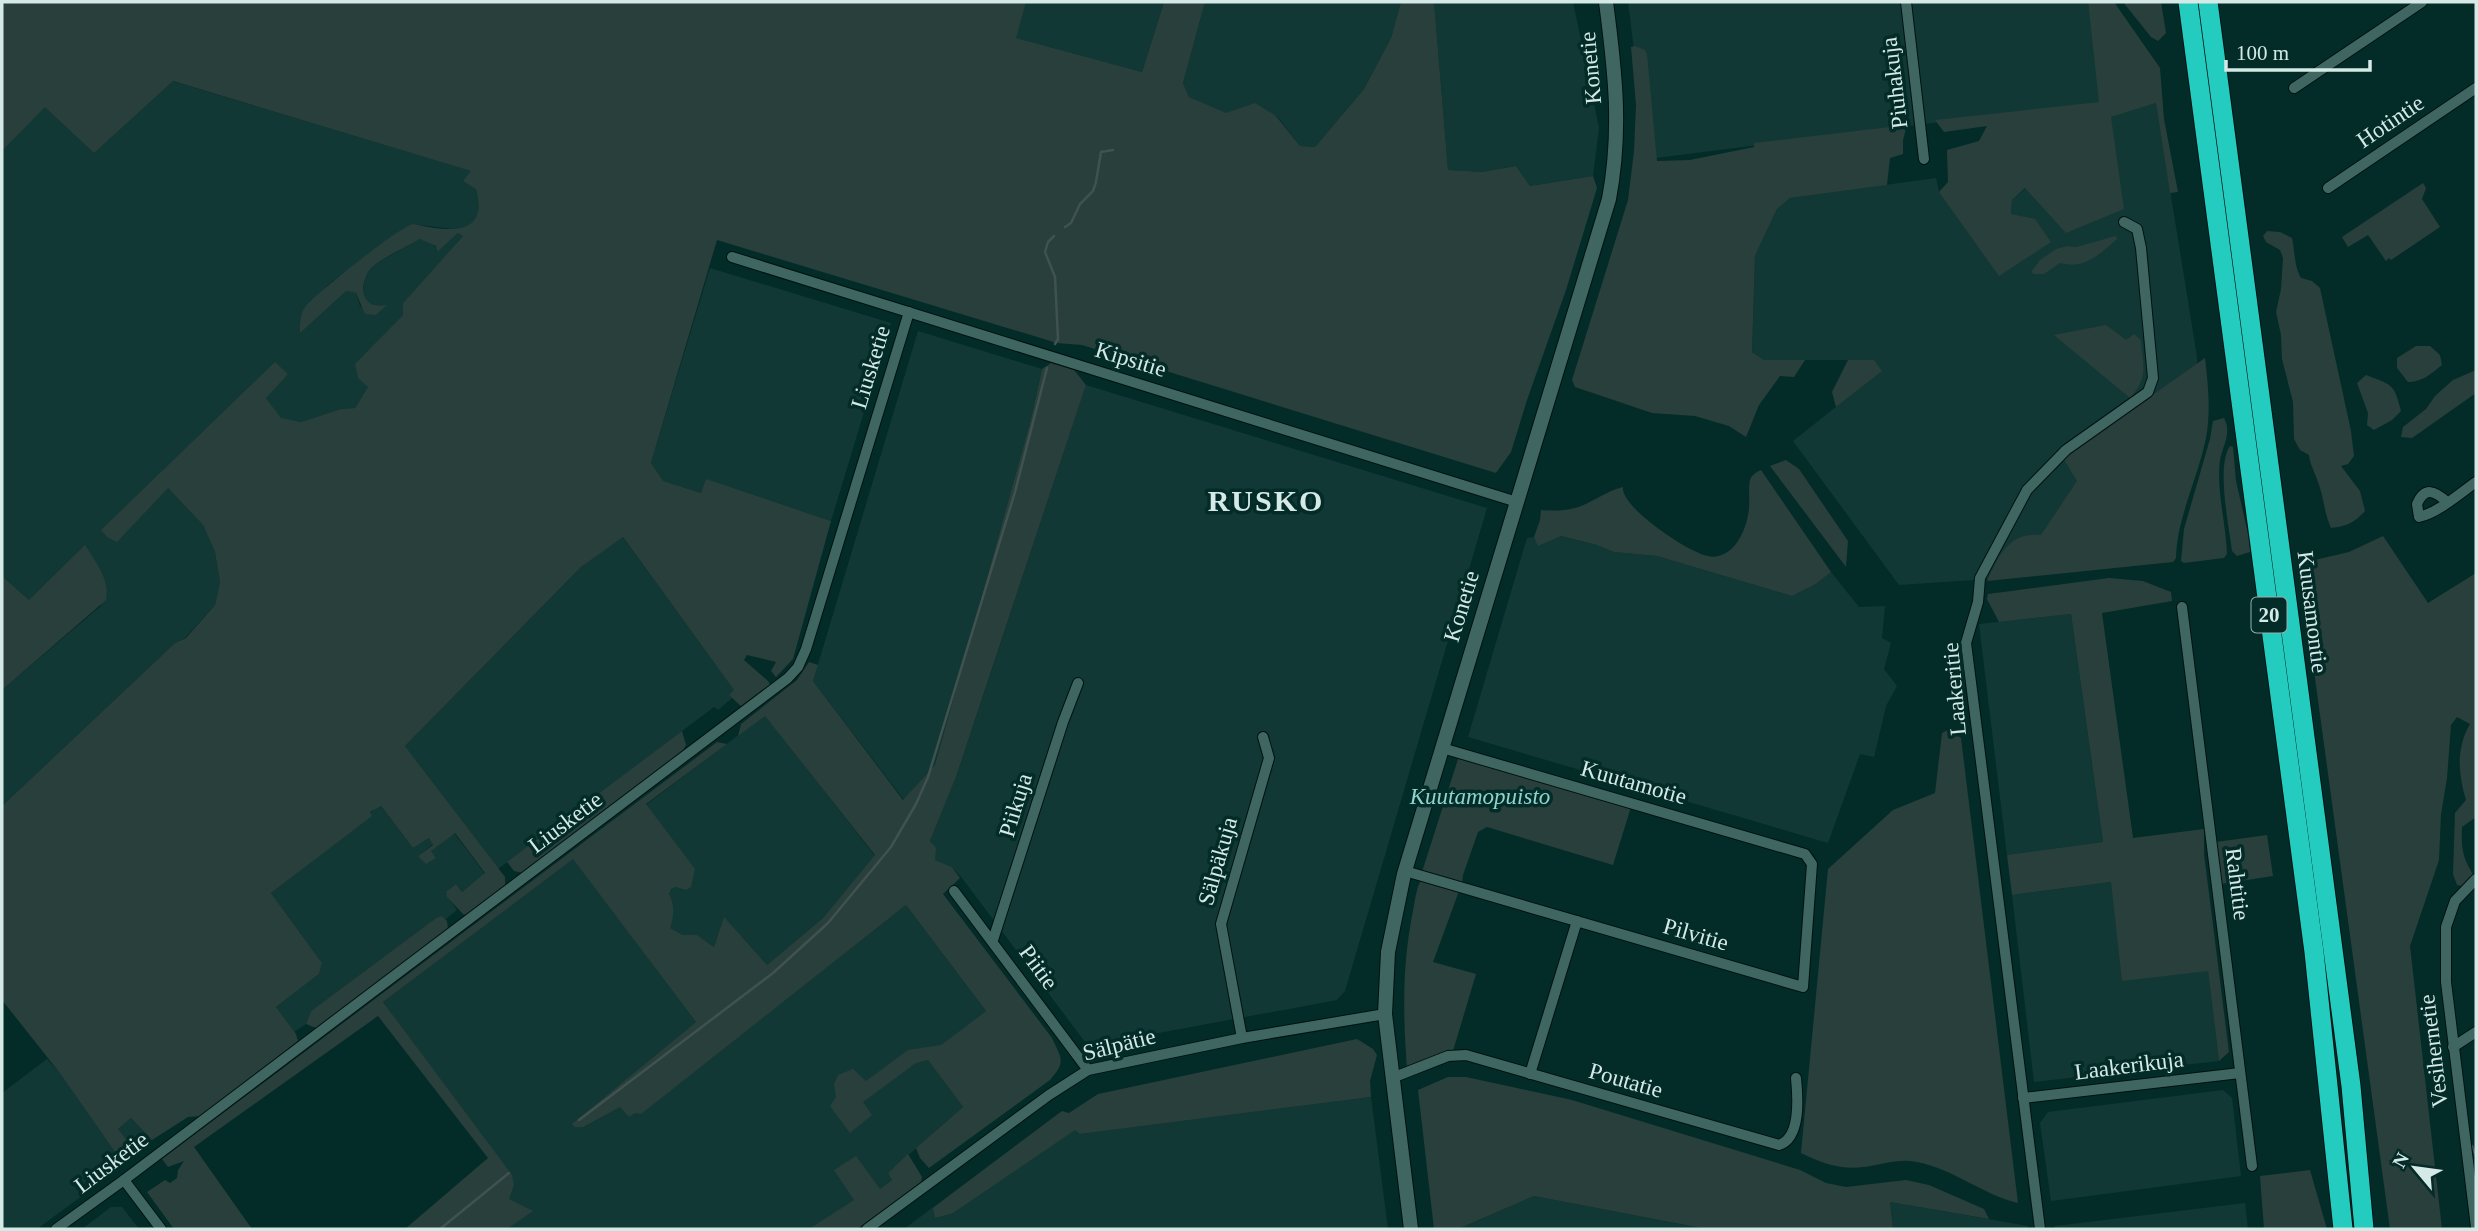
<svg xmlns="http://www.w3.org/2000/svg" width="2478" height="1231" font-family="Georgia,serif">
<rect width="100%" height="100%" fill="#032c29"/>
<g fill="#113835">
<path d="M1026 2H1164L1142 72 1015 38Z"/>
<path d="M1205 2H1401L1391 38 1364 89 1315 147 1300 146 1277 116 1226 114 1189 97 1183 83Z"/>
<path d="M1434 2H1573L1599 128 1593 176 1530 186 1516 166 1482 172 1448 170Z"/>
<path d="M1628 2H2088L2100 102 1640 160 1641 104Z"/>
<path d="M172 81 472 171 479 200 478 215 470 226 460 230 413 224 390 239 330 283 304 309 346 291 356 293 360 306 376 315 386 305 377 306 368 302 363 295 365 278 372 266 420 239 431 243 436 247V252L458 233 463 236 403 303V315L356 364 368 387 355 408 341 409 301 422 281 419 266 398 275 362 117 542 167 487 203 525 215 552 220 582 215 605 185 638 175 643 2 806V690L102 605 29 600 2 576V151L45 106 94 152Z"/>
<path d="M2156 103 2197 357V369L2082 478 2019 577 1899 585 1793 441 1881 371 1874 360H1764L1752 352 1755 256 1777 209 1790 198 1936 178 1939 192 2011 214 2012 200 2110 117Z"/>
<path d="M710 268 891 323 831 521 706 480 701 493 662 481 651 463Z"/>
<path d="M918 331 1042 369 1031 419 935 765 904 800 813 681Z"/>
<path d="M1086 385 1487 508 1345 991 1337 1000 1088 1046 962 878 952 867 935 860 930 841 956 777Z"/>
<path d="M622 536 735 691 729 695 732 698 718 710 714 707 498 869 405 746 581 567Z"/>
<path d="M1560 536 1597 545 1614 552 1657 556 1792 596 1816 584 1831 572 1859 607 1885 606 1882 638 1891 643 1884 669 1897 686 1886 706 1874 757 1860 754 1828 843 1468 737 1527 538 1534 537 1539 545Z"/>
<path d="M2071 614 2103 842 2007 855 1979 624Z"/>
<path d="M765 715 875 856 823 918 766 966 724 918 714 947 697 935H683L670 928 669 894 671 888 675 887 686 890 646 805Z"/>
<path d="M380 805 413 848 429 838 433 844 418 856 436 858 430 851 454 833 485 874 462 892 456 884 451 888 446 894 457 910 446 919 436 918 311 1011 306 1024 294 1032 276 1007 319 974 322 963 271 893 372 815 370 813Z"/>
<path d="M573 858 696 1022 573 1124 585 1127 621 1106 641 1113 906 905 986 1011 919 1062 928 1060 963 1107 888 1173 892 1180 829 1229H486L519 1205 508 1199 514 1185 383 1002Z"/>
<path d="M2111 882 2208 971 2219 1061 2034 1082 2012 895Z"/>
<path d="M47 1059 59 1072 124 1165 37 1229H2V1093Z"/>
<path d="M2223 1090 2232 1098 2241 1176 2051 1201 2040 1123 2048 1112Z"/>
<path d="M1371 1097 1388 1229H904L1062 1111 1080 1134Z"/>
<path d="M131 1118 152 1140 138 1153 118 1129Z"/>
<path d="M1534 1196 1705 1229H1458Z"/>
<path d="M1890 1202 2028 1226V1229H1893Z"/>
<path d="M2245 1203 2248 1229H2055V1226Z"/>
<path d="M111 1207H122L139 1229H82Z"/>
</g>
<g fill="#293f3c">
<path d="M2 2H1026L1016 38 1142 72 1164 2H1205L1183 83 1189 97 1226 113 1255 103 1276 116 1300 146 1315 147 1364 89 1391 38 1401 2H1434L1448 170 1482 172 1516 166 1530 186 1593 176 1597 188 1566 290 1527 400 1511 452 1496 473 1082 345 1057 343 717 240 651 463 663 481 701 493 706 479 831 521 793 659 776 677 771 671 776 662 747 655 744 660 768 681 771 686 743 708 729 695 734 690 623 537 581 567 405 746 505 877V886L466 915 463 914 447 897 446 892 456 884 462 892 485 873 455 833 431 851 436 858 426 864 418 856 433 845 429 838 413 848 381 806 370 812 372 816 271 893 322 963 319 974 276 1007 296 1034 298 1041 201 1116 188 1117 152 1140 131 1118 118 1129 138 1153 124 1165 59 1072 2 1000V806L175 643 186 638 215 605 220 582 215 552 203 525 168 488 117 542 107 537 101 530 275 362 288 374 266 398 281 418 301 422 341 409 355 408 368 387 358 378 355 364 403 315V303L463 236 458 233 437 252 436 246 420 239C410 245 377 261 371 268 365 275 360 291 366 299 371 306 379 306 387 305L376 315 365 314 356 293 346 291 300 333C300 325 300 314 305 307 315 294 399 227 413 224 417 224 425 227 429 227 461 233 487 228 476 189L463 181 471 171 173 81 94 153 45 107 2 151Z"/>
<path d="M2088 2H2114L2160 68 2164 119 2178 192 2170 193 2156 103 2111 117 2124 209 2066 233 2025 188 2012 200 2011 214 2035 219 2051 242 1999 276 1939 192 1948 182 1947 150 1979 141 1987 126 1944 132 1935 120 2099 102Z"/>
<path d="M2123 2H2161L2166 33 2158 41 2151 37Z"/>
<path d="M1635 46 1645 50 1647 54 1657 161 1690 160 1754 147V143L1907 125 1903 140V154L1890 158 1887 185 1790 198 1777 209 1755 256 1752 352 1764 360H1805L1794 377 1780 376 1759 405 1746 437 1729 426 1695 416 1652 413 1575 387 1572 380 1628 200 1634 151 1636 105 1631 47Z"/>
<path d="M2423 183 2426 188 2422 199 2440 227 2391 260 2389 258 2386 261 2368 235 2348 247 2342 237Z"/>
<path d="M2267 231 2280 232 2292 238C2295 251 2294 266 2301 278L2312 281 2320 288 2351 431 2354 456 2348 464 2341 466 2360 491 2365 511C2354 523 2347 526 2331 528 2324 513 2324 497 2318 482 2315 472 2310 465 2309 455L2300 450 2294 439 2293 402 2282 359 2281 335 2276 312 2281 289 2283 258 2280 250 2266 242 2263 236Z"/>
<path d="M2116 236 2117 239C2100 254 2084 270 2060 263L2044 274H2034L2031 272 2040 260 2056 249 2067 246 2076 247Z"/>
<path d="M2106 325 2126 340 2134 334 2141 340C2143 366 2149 377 2130 398L2054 335Z"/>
<path d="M2416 346H2430L2440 355 2442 365C2431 374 2422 382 2408 382L2397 368V358Z"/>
<path d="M2205 358C2208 384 2211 411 2206 438 2198 478 2177 517 2176 558L2173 562 1987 581C1999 555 2009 532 2041 535L2077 481 2063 458Z"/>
<path d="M1848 360H1874L1882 371 1836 407 1832 392Z"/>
<path d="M1051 363 1074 370 1086 385 956 777 930 841 936 848 935 860 952 867 960 878 943 894 1052 1038C1062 1060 1066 1061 1050 1080L929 1168 920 1158 916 1148 963 1107 928 1060 916 1063 863 1102 872 1115 850 1133 830 1106 836 1097 834 1084 838 1075 853 1069 866 1081 908 1050 941 1045 986 1011 906 905 641 1114 635 1113 629 1117 620 1107 584 1127H575L572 1124 696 1022 573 859 383 1002 512 1175 514 1185 509 1199 533 1211 507 1229H405L488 1158 378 1016 194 1147 252 1229H174L147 1192 165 1180 170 1183 177 1178 178 1170 184 1161 168 1167 162 1159 717 742 727 744 646 804 695 869 691 887 686 890 675 887 671 889 669 894C675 905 674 917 670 928L683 935H697L714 947 724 917 767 965 823 918 875 855 765 716 738 736 741 724 797 680 809 662 818 665 813 681 903 800 935 765 1031 419 1042 369Z"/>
<path d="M2476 370V393L2412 438 2401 437 2403 427 2426 409 2435 396 2453 380Z"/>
<path d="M2366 375C2391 385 2394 382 2401 411L2392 420 2374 430 2367 425 2368 413 2357 383Z"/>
<path d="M2224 418C2232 433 2223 445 2220 460 2216 490 2226 523 2227 554L2224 558 2184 563 2181 561 2184 529 2210 439 2213 421Z"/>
<path d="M2230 446 2233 447 2236 481 2249 538 2250 552 2237 556 2232 551C2229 526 2216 466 2230 446Z"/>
<path d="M1786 460 1799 469 1848 541 1846 567 1770 466Z"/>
<path d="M1761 470 1831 572 1816 584 1792 596 1657 556 1614 552 1597 545 1561 536 1538 546 1534 537 1540 520 1541 510C1554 511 1569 511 1581 506 1596 500 1607 491 1623 487 1620 507 1689 553 1708 556 1716 558 1723 555 1729 551 1741 542 1748 522 1749 508 1750 499 1748 489 1750 480 1752 475 1756 472 1761 470Z"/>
<path d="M2383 536 2428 603 2476 573V817L2462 827C2461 851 2463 859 2476 879L2467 887 2457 885 2453 874 2455 813 2466 800C2458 774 2456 748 2470 724L2457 717 2451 725 2447 778 2441 814 2439 860 2410 946 2442 1229H2390L2312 656 2302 563 2349 552Z"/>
<path d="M85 545C96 563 110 579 106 600L2 690V576L29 600Z"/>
<path d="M2109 578 2143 581 2171 592 2172 601 2102 613 2133 838 2204 829V854L2229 1052 2219 1061 2208 971 2122 981 2111 882 2012 895 2007 855 2103 842 2071 614 1999 622 1987 599 1988 594Z"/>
<path d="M1950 729 1961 738 2018 1203C1983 1195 1954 1169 1917 1162 1898 1158 1882 1165 1864 1167 1840 1170 1821 1163 1801 1153L1828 869 1893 810 1935 793 1942 733Z"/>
<path d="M682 731 686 745 681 754 523 873 514 871 507 862Z"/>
<path d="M1459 756 1631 807 1613 865 1487 827 1478 832 1463 875 1462 884 1422 872Z"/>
<path d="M2267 835 2273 876 2221 884 2216 842Z"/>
<path d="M1421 880 1459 891 1433 962 1476 974 1453 1051 1407 1069C1403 1015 1402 965 1413 911 1415 901 1416 889 1421 880Z"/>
<path d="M442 916 447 921 448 929 316 1028 306 1024 311 1011 436 918Z"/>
<path d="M1357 1039 1373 1049 1377 1055 1370 1081 1371 1097 1080 1134 1075 1130 953 1213 935 1218 933 1208 1062 1111 1069 1113 1098 1094Z"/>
<path d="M1448 1077H1466L1572 1100 1800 1170 1826 1183 1846 1187 1906 1180 1929 1185 1984 1209 1989 1219 1890 1202 1893 1229H1706L1534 1196 1458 1229H1434L1418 1090Z"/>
<path d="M908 1154 922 1177 921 1182 857 1229H809L854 1200 834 1170 856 1156 880 1189 892 1180 888 1173Z"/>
<path d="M2310 1170 2327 1229H2264L2260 1176Z"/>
</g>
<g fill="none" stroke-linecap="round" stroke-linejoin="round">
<g stroke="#405250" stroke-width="2.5">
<path d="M1065 227 1071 223 1080 204 1093 191 1096 182 1101 152 1113 150"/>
<path d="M1054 236 1048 242 1045 252 1055 277 1058 339 1055 344"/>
<path d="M579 1120 773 973 828 923 891 847 916 804 928 777 1015 492 1047 368"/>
<path d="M2472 1146 2476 1156"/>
<path d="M440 1229 509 1173"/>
</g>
<g stroke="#001311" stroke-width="12">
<g id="street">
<path d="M1906 2 1924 159"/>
<path d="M2294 88 2422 2"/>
<path d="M2328 188 2476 88"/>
<path d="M732 257 1517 502"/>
<path d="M2447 502C2435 491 2425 486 2417 504L2419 517C2439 512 2459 494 2476 482"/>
<path d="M2182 607 2252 1166"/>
<path d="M1405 871 1803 987 1812 864 1805 854 1442 748"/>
<path d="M2476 879 2455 901 2446 927V982L2476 1227"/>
<path d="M954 891 1088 1070"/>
<path d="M993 940 1063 722 1078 683"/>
<path d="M1242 1038 1221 924 1269 758 1263 737"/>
<path d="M2453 1047 2476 1032"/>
<path d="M1530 1074 1577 921"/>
<path d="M1392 1078 1448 1056 1466 1055 1779 1145C1801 1138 1798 1098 1796 1078"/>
<path d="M2023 1098 2240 1073"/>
<path d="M124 1180 161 1229"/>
<path d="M56 1229 124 1180 788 678 798 667 806 649 909 312"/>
<path d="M867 1229 1049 1095 1088 1070 1242 1038 1385 1014"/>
<path d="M2040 1229 1966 643 1978 602 1980 578 2027 490 2066 450 2148 392 2153 378 2141 248 2137 229 2124 222"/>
</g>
</g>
<g stroke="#001311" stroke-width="16">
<path id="secondary" d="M1411 1229 1385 1014 1388 952 1404 874 1609 199C1622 130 1615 71 1606 2"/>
</g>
<g stroke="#001311" stroke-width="21">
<g id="highway">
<path d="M2188 2 2314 952 2343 1229"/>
<path d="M2208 2 2351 1086 2364 1229"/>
</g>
</g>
<use href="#street" stroke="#406662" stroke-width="10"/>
<use href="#secondary" stroke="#406662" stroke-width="14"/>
<use href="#highway" stroke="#24ccc0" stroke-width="19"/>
</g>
<g text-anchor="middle" stroke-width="7" stroke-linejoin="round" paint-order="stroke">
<rect fill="#032c29" stroke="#96b0ae" stroke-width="2" x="2251.5" y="597.5" width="35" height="35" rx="5"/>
<g font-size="21" font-weight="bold" fill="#d5e9e7">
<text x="2269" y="622">20</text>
</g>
<g font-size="23" fill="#d5e9e7" stroke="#032c29">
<text transform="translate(1590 68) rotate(-95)" y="8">Konetie</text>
<text transform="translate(1894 83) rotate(-97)" y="8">Piuhakuja</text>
<text transform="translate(2390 121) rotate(-34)" y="8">Hotintie</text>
<text transform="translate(1131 359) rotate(17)" y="8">Kipsitie</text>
<text transform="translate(870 367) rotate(-73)" y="8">Liusketie</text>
<text transform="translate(1461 606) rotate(-73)" y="8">Konetie</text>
<text transform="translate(2313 612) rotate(83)" y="8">Kuusamontie</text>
<text transform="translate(1954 689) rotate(-95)" y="8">Laakeritie</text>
<text transform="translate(1634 782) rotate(16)" y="8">Kuutamotie</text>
<text transform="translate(1015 805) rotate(-73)" y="8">Piikuja</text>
<text transform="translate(565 822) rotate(-37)" y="8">Liusketie</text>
<text transform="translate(1217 861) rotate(-74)" y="8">Sälpäkuja</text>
<text transform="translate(2238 884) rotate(83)" y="8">Rahtitie</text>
<text transform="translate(1696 934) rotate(16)" y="8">Pilvitie</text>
<text transform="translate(1039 967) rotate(54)" y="8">Piitie</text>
<text transform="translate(1119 1044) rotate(-14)" y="8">Sälpätie</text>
<text transform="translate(2433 1051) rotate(-97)" y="8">Vesihernetie</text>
<text transform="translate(2129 1065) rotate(-7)" y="8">Laakerikuja</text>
<text transform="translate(1626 1080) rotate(16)" y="8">Poutatie</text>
<text transform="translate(111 1162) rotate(-37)" y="8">Liusketie</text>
</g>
<g font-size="23" font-style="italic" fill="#8fd4cd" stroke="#032c29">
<text x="1480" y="804">Kuutamopuisto</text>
</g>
<g font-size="30" font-weight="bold" letter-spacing="2" fill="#d5e9e7" stroke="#032c29">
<text x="1266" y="511">RUSKO</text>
</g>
</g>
<rect width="2478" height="1231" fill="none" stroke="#d5e9e7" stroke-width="7"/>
<g transform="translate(2415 1168) rotate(299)" stroke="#032c29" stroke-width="5" paint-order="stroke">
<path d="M0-5L12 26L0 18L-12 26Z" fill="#d5e9e7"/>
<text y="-10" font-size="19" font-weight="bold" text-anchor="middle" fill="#d5e9e7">N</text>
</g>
<path d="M2226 60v10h144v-10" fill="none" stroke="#d5e9e7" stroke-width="3.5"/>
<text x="2236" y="60" font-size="21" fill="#d5e9e7" stroke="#032c29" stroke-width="5" paint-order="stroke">100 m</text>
</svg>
